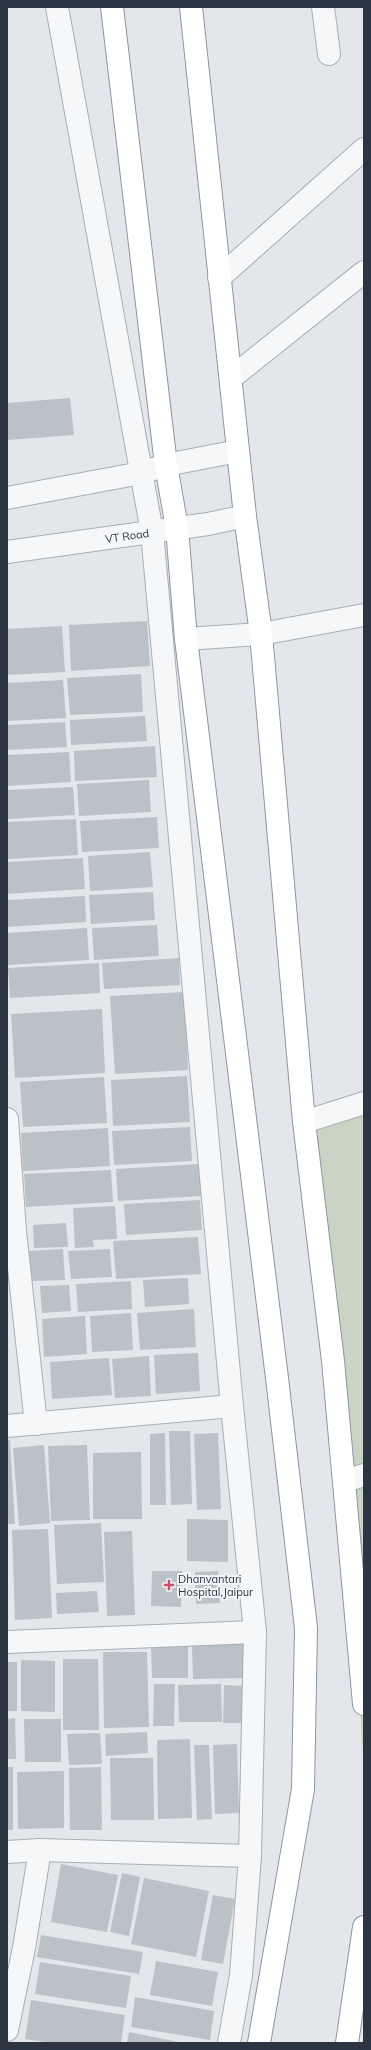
<svg xmlns="http://www.w3.org/2000/svg" width="371" height="2050" font-family="Mulish,sans-serif">
<rect width="100%" height="100%" fill="#e3e7eb"/>
<path fill="#cad4c5" d="M364 1102V1771L345 1481 304 1122Z"/>
<g fill="#bac1c7">
<path d="M70 398 74 435 7 440V403Z"/>
<path d="M147 621 150 666 71 671 69 625Z"/>
<path d="M62 626 65 672 7 675V629Z"/>
<path d="M141 674 143 712 70 715 67 678Z"/>
<path d="M63 680 66 718 7 721V683Z"/>
<path d="M145 716 147 741 71 745 70 720Z"/>
<path d="M65 722 67 747 7 750V725Z"/>
<path d="M155 746 157 777 75 781 74 751Z"/>
<path d="M69 752 71 782 7 786V755Z"/>
<path d="M149 780 151 812 79 816 77 784Z"/>
<path d="M73 787 75 815 7 819V790Z"/>
<path d="M157 817 159 848 82 852 80 821Z"/>
<path d="M76 819 78 855 7 859V822Z"/>
<path d="M150 852 153 887 90 891 88 856Z"/>
<path d="M83 858 85 889 7 894V862Z"/>
<path d="M153 892 155 920 91 924 89 895Z"/>
<path d="M85 896 86 922 7 927V900Z"/>
<path d="M157 925 159 956 94 960 92 928Z"/>
<path d="M87 928 89 960 7 965V933Z"/>
<path d="M179 958 180 985 104 989 102 963Z"/>
<path d="M99 963 100 993 10 998 8 968Z"/>
<path d="M184 992 188 1070 115 1074 110 996Z"/>
<path d="M102 1009 105 1073 15 1078 11 1014Z"/>
<path d="M187 1076 190 1122 113 1126 111 1080Z"/>
<path d="M104 1077 107 1123 23 1127 20 1082Z"/>
<path d="M190 1127 192 1161 114 1165 112 1131Z"/>
<path d="M108 1128 110 1166 23 1171 21 1133Z"/>
<path d="M199 1164 201 1196 118 1201 116 1169Z"/>
<path d="M111 1170 113 1202 26 1207 24 1174Z"/>
<path d="M200 1200 202 1230 126 1235 124 1204Z"/>
<path d="M115 1206 117 1239 93 1240 94 1247 75 1248 73 1208Z"/>
<path d="M66 1223 68 1247 34 1248 33 1225Z"/>
<path d="M198 1237 201 1274 116 1279 113 1241Z"/>
<path d="M63 1249 65 1280 31 1281 29 1251Z"/>
<path d="M110 1249 112 1277 71 1279 68 1251Z"/>
<path d="M188 1278 189 1304 145 1307 143 1280Z"/>
<path d="M131 1281 132 1309 78 1312 76 1284Z"/>
<path d="M69 1285 71 1311 42 1313 40 1286Z"/>
<path d="M194 1309 196 1347 140 1350 137 1313Z"/>
<path d="M131 1313 133 1350 92 1352 90 1316Z"/>
<path d="M85 1316 87 1354 44 1357 42 1319Z"/>
<path d="M198 1353 200 1391 156 1394 154 1355Z"/>
<path d="M149 1356 151 1396 115 1398 112 1359Z"/>
<path d="M109 1358 112 1395 52 1399 50 1362Z"/>
<path d="M169 1431H190L192 1504 171 1505Z"/>
<path d="M165 1433 166 1505H150V1434Z"/>
<path d="M218 1433 221 1509 197 1510 194 1434Z"/>
<path d="M7 1440H10L15 1524H7Z"/>
<path d="M44 1445 50 1523 19 1526 13 1448Z"/>
<path d="M87 1445 90 1520 51 1521 48 1446Z"/>
<path d="M141 1452 142 1519H93V1453Z"/>
<path d="M187 1519 228 1520V1562L187 1561Z"/>
<path d="M101 1523 104 1582 57 1584 54 1525Z"/>
<path d="M48 1529 52 1618 15 1620 12 1530Z"/>
<path d="M132 1531 135 1615 107 1616 104 1532Z"/>
<path d="M152 1571H182L181 1607 151 1606Z"/>
<path d="M218 1571 220 1603 196 1604 195 1572Z"/>
<path d="M97 1591 99 1612 57 1614 56 1593Z"/>
<path d="M244 1644 245 1678 193 1679 192 1646Z"/>
<path d="M151 1645H188V1678H152Z"/>
<path d="M103 1652H147L149 1727 104 1728Z"/>
<path d="M63 1659H98L99 1730H63Z"/>
<path d="M21 1660 55 1661V1712L21 1711Z"/>
<rect x="7" y="1662" width="10" height="49"/>
<path d="M154 1684H175L174 1726H153Z"/>
<path d="M221 1684 222 1722H179L178 1685Z"/>
<path d="M224 1685 245 1686 244 1723H223Z"/>
<path d="M15 1718 16 1759H7V1719Z"/>
<path d="M24 1719H61V1762H25Z"/>
<path d="M147 1732 148 1753 106 1756 105 1734Z"/>
<path d="M100 1733 102 1764 69 1765 67 1734Z"/>
<path d="M190 1739 192 1818 158 1819 157 1740Z"/>
<path d="M237 1744 239 1813 215 1814 213 1745Z"/>
<path d="M194 1745H209L212 1819 197 1820Z"/>
<path d="M110 1758H153L154 1820H111Z"/>
<rect x="7" y="1767" width="6" height="63"/>
<path d="M101 1767 102 1830H70L69 1768Z"/>
<path d="M64 1771V1828L18 1829 17 1772Z"/>
<path d="M61 1864 118 1875 107 1932 51 1922Z"/>
<path d="M122 1873 140 1877 129 1936 110 1932Z"/>
<path d="M144 1878 209 1891 196 1957 131 1944Z"/>
<path d="M213 1895 235 1899 223 1964 201 1960Z"/>
<path d="M41 1935 143 1952 139 1974 37 1957Z"/>
<path d="M156 1961 218 1972 212 2006 150 1995Z"/>
<path d="M40 1962 131 1976 126 2008 35 1994Z"/>
<path d="M135 1997 214 2011 210 2040 131 2027Z"/>
<path d="M31 2000 125 2015 121 2043H51L25 2039Z"/>
<path d="M129 2032 179 2042V2043H127Z"/>
</g>
<g fill="none" stroke-linecap="round" stroke-linejoin="round">
<g stroke="#a8aeb5" stroke-width="24">
<g id="minor">
<path d="M323 7 329 54"/>
<path d="M219 278 364 149"/>
<path d="M231 378 364 272"/>
<path d="M7 1119 15 1231 36 1424"/>
<path d="M304 1122 364 1103"/>
<path d="M7 1426 232 1406"/>
<path d="M345 1481 364 1475"/>
<path d="M7 1642 255 1632"/>
<path d="M7 1852 40 1850 250 1856"/>
<path d="M7 2030 24 1948 40 1850"/>
</g>
</g>
<g stroke="#a8aeb5" stroke-width="24">
<g id="tertiary">
<path d="M57 7 152 532 232 1406 255 1632 250 1856 241 1975 229 2043"/>
<path d="M7 498 141 473 166 465 238 451"/>
<path d="M7 552 208 524 245 516"/>
<path d="M186 639 261 634 364 615"/>
</g>
</g>
<g stroke="#8b96a1" stroke-width="24">
<g id="trunk">
<path d="M112 7 166 465 177 528 186 639 277 1378 306 1628 303 1789 259 2043"/>
<path d="M191 7 245 516 261 634 304 1122 333 1361 364 1704"/>
<path d="M347 2043 364 1927"/>
</g>
</g>
<use href="#minor" stroke="#f6f7f9" stroke-width="22"/>
<use href="#tertiary" stroke="#f6f7f9" stroke-width="22"/>
<use href="#trunk" stroke="#fff" stroke-width="22"/>
</g>
<path fill="#ca4e6e" stroke="#f3f6f8" stroke-width="1.5" d="M167 1579h4v4h4v4h-4v4h-4v-4h-4v-4h4z"/>
<g text-anchor="middle" stroke-width="4" stroke-linejoin="round" paint-order="stroke">
<g font-size="11" fill="#2b3642" stroke="#f3f6f8">
<text transform="translate(127 536) rotate(-8)" y="4">VT Road</text>
</g>
<g font-size="11" fill="#2b3642" stroke="#f3f6f8" text-anchor="start">
<text x="178" y="1583">Dhanvantari<tspan x="178" dy="13">Hospital,Jaipur</tspan></text>
</g>
</g>
<rect width="371" height="2050" fill="none" stroke="#2b3642" stroke-width="16"/>
</svg>
